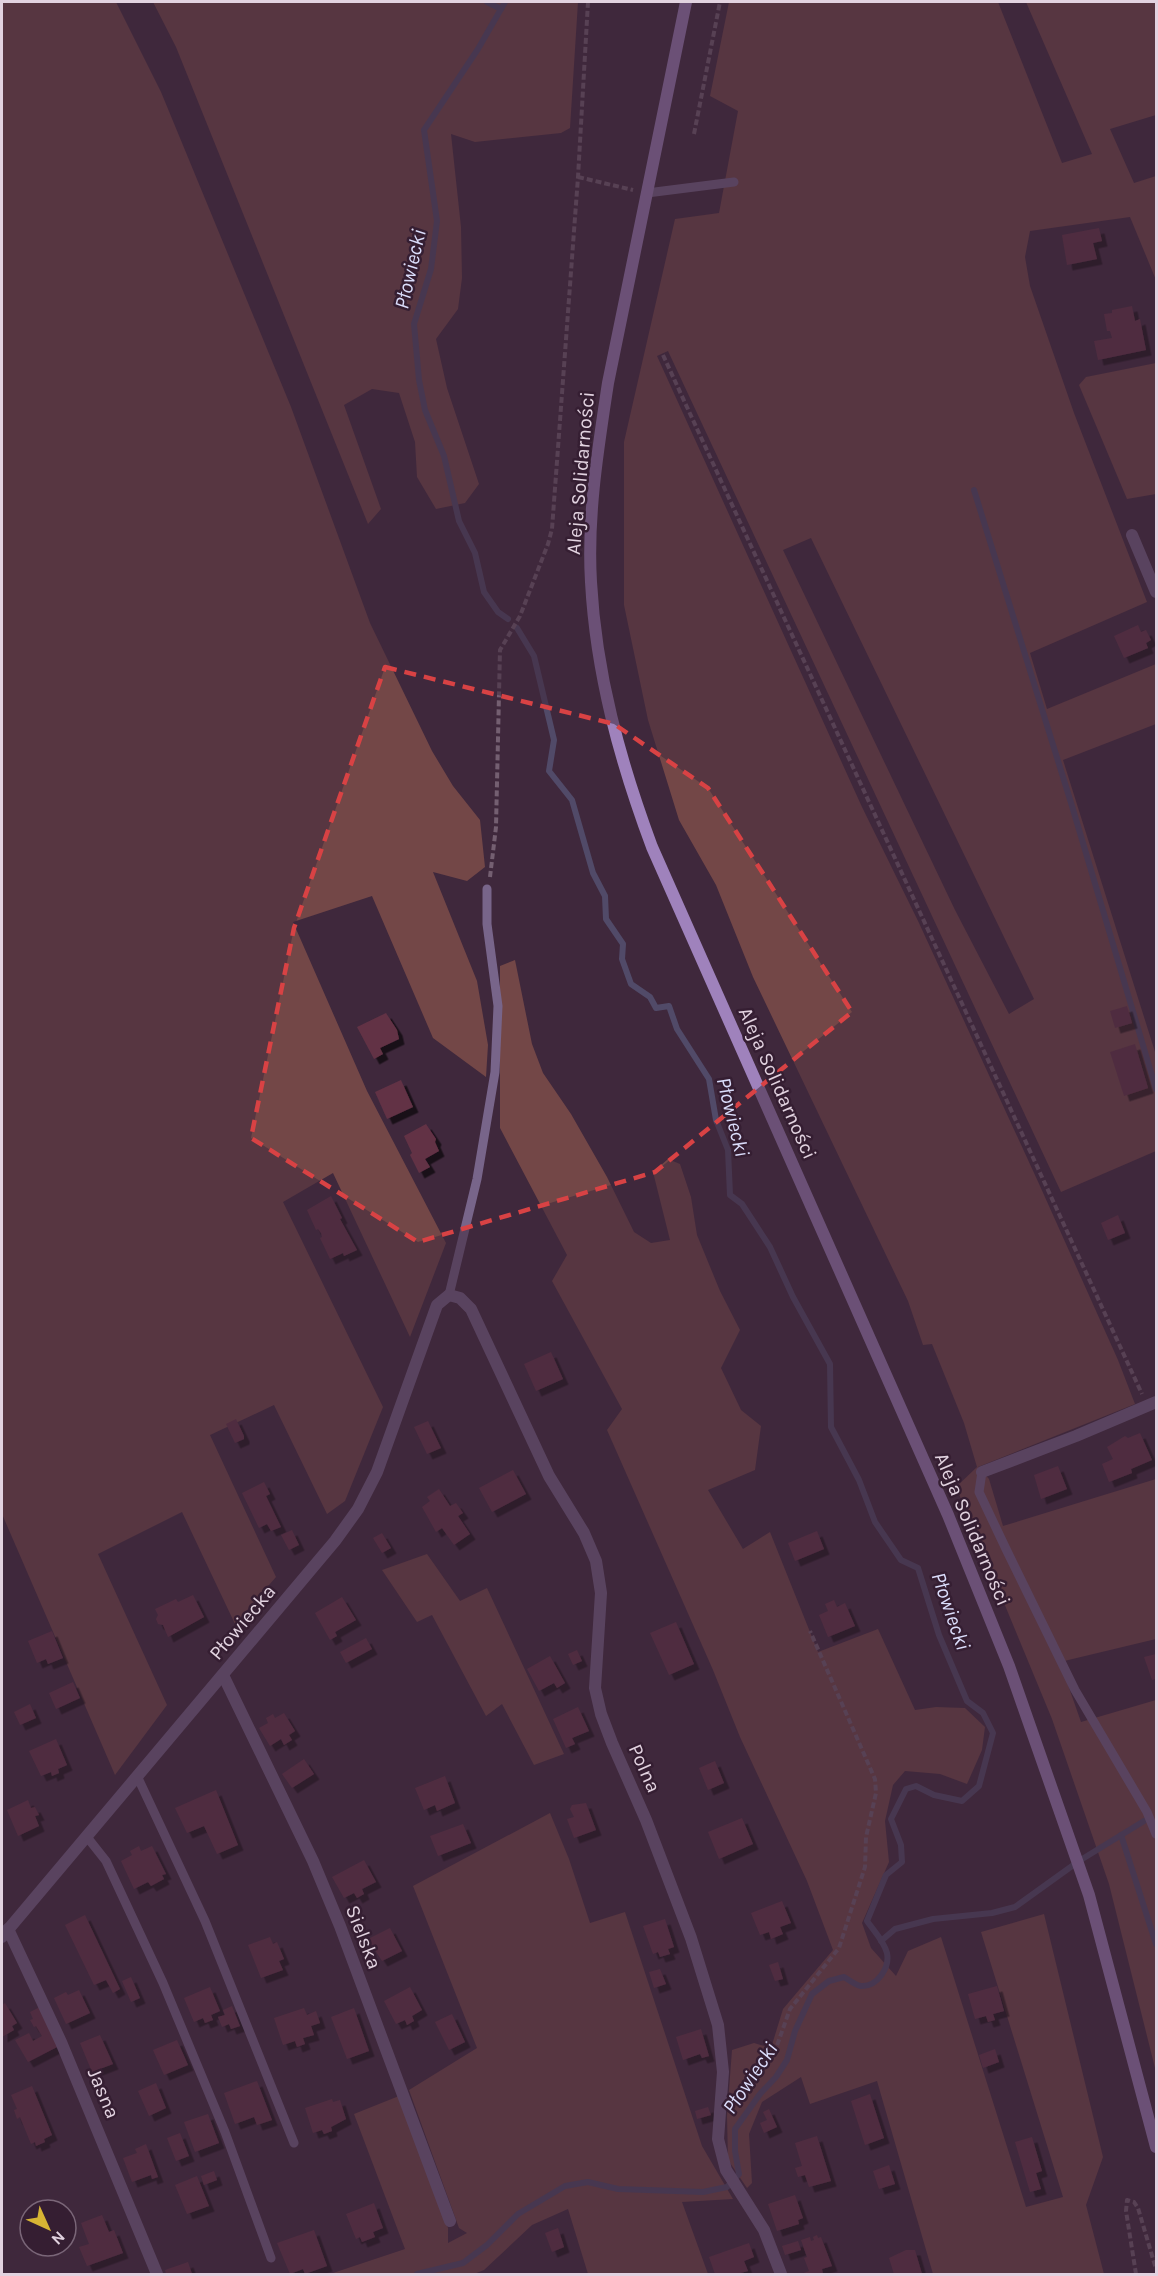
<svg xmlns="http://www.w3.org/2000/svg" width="1158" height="2276" font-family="Karla,sans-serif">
<defs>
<filter id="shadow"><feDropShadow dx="5.5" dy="5.5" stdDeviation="0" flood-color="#0009"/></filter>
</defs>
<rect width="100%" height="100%" fill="#3f283c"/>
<g fill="#734747" fill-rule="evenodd">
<path d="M2 2H116L161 92 291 407 370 623 432 751 453 786 480 820 485 867 467 881 433 872 477 981 488 1045 486 1077 433 1038 372 896 293 922 367 1091 446 1243 410 1337 333 1173 283 1202 383 1407 345 1501 327 1514 274 1405 210 1435 276 1577 235 1624 182 1512 98 1554 167 1705 115 1775 2 1514Z"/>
<path d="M153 2H578L570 128 561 133 475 142 451 134 461 227 462 278 458 309 436 339 447 388 479 484 465 503 436 509 417 477 415 442 399 393 372 389 344 405 381 509 368 524 176 47Z"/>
<path d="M729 2H998L1062 163 1092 154 1026 2H1156V115L1110 129 1134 183 1156 176V280L1130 217 1030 231 1025 257 1030 286 1074 413 1147 602 1030 653 1047 709 1156 664V724L1063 760 1156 1055V1151L1061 1192 668 351 657 356 862 807 919 923 1040 1186 1118 1360 1135 1404 978 1467 989 1479 1003 1526 1156 1479V1639L1060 1662 1081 1722 1156 1700V2072L1109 1884 1052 1719 956 1487 977 1467 964 1423 932 1344 923 1345 908 1301 753 977 716 885 679 820 648 720 624 605V442L675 219 719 213 738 111 710 96ZM811 538 1034 999 1009 1014 955 910 783 550Z"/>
<path d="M1156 363V494L1127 499 1079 385 1086 377Z"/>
<path d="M515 960 532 1044 543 1073 571 1114 607 1177 634 1232 651 1243 670 1240 653 1172 668 1159 680 1164 691 1197 697 1235 720 1291 740 1330 721 1368 741 1410 761 1426 755 1470 708 1490 743 1549 770 1532 818 1652 878 1629 915 1710 936 1707 965 1708 985 1727 982 1750 967 1784 940 1774 905 1771 893 1785 885 1821 889 1862 862 1923 871 1948 896 1976 908 1951 941 1937 1026 2207 1063 2197 981 1932 1044 1914 1103 2157 1086 2205 1104 2274H933L877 2081 810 2104 801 2077 762 2102 749 2134 752 2183 747 2188 728 2160 727 2116 732 2050 754 2043 771 2048 783 2009 833 1950 807 1881 740 1737 713 1670 607 1430 622 1409 552 1281 567 1255 500 1128V966Z"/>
<path d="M427 1554 460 1601 487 1588 564 1754 534 1765 502 1704 486 1716 432 1615 417 1622 382 1570Z"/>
<path d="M550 1813 569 1859 590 1923 625 1912 702 2146 733 2199 682 2202 708 2274H588L568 2209 532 2225 484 2270 474 2274H330L405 2249 354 2114 399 2096 448 2228V2243L467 2233 459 2228 409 2090 477 2048 413 1886Z"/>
</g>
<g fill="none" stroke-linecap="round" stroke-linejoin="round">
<g stroke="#514a68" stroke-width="6">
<path d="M487 2 501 9"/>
<path d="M505 2 478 49 424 130 437 221 431 269 414 324 419 380 425 410 444 456 459 521 475 553 484 592 498 612 508 619"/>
<path d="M974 490 1072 806 1156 1089"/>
<path d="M1121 1835 1156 1944"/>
<path d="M881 1941 895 1929 933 1919 992 1913 1015 1907 1079 1861 1144 1821"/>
<path d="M417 2274 463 2263 487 2245 518 2214 565 2186 588 2182 618 2189 703 2192 727 2187 739 2174 735 2151V2129L760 2094 776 2077 787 2060 795 2031 812 1994 829 1981 844 1977C849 1980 855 1985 861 1986 877 1987 890 1968 887 1953 884 1941 874 1931 867 1921L886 1875 902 1862 901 1845 891 1819 906 1789 916 1786 934 1795 962 1801 979 1786 993 1733 983 1713 967 1701 939 1635 918 1568 901 1560 875 1522 859 1480 831 1427 830 1364 793 1297 770 1247 742 1204 730 1195 728 1150 716 1120 709 1079 677 1029 669 1006 656 1008 650 997 631 984 622 959 623 944 606 919 605 896 593 873 572 800 549 771 554 740 534 656 517 628"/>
</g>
</g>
<g fill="#623245" filter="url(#shadow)">
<path d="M1099 228 1102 241 1093 243 1097 259 1067 265 1062 235Z"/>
<path d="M1132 306 1135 321 1140 319 1146 350 1098 360 1094 341 1112 338 1110 331H1107L1104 314 1112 313V310Z"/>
<path d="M1138 625 1141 632 1146 630 1151 640 1146 643 1148 648 1124 658 1114 636Z"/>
<path d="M1127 1006 1132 1023 1115 1028 1110 1011Z"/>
<path d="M386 1013 397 1030 399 1039 380 1048 383 1054 374 1059 357 1027Z"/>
<path d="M1135 1044 1148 1088 1124 1096 1110 1052Z"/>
<path d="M401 1080 413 1107 387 1119 375 1092Z"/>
<path d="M426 1124 436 1139 435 1142 439 1151 425 1159 430 1167 419 1173 410 1155 412 1153 404 1136Z"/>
<path d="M331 1196 342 1218 340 1219 357 1250 344 1256 343 1253 330 1259 320 1238 322 1237 321 1233 318 1229 316 1230 307 1210Z"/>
<path d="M1118 1215 1125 1233 1108 1240 1101 1223Z"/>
<path d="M551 1352 563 1379 536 1391 524 1364Z"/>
<path d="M236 1419 244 1436V1439L235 1443 226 1424Z"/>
<path d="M428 1421 441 1448 427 1454 414 1427Z"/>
<path d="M1140 1433 1152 1460 1131 1469 1132 1473 1109 1482 1102 1464 1113 1459 1107 1447 1125 1436 1128 1438Z"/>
<path d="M1058 1466 1067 1489 1041 1499 1034 1475Z"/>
<path d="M513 1470 526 1494 492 1512 479 1488Z"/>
<path d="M264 1482 270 1494 266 1496 281 1527 271 1531 267 1524 259 1528 242 1493Z"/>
<path d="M439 1489 450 1506 456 1503 463 1513 458 1516 470 1534 454 1545 442 1528 436 1532 422 1507 430 1501 427 1497Z"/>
<path d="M292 1530 299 1545 289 1550 281 1535Z"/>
<path d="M817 1531 824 1549 795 1561 788 1543Z"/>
<path d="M382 1533 391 1548 382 1553 373 1538Z"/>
<path d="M193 1595 204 1617 168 1637 163 1625 158 1624 156 1619 158 1615 155 1609 176 1599 178 1602Z"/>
<path d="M342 1597 356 1620 335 1632 337 1636 330 1640 315 1613Z"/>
<path d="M834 1600 837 1607 845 1603 855 1626 828 1637 819 1615 828 1611 825 1604Z"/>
<path d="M676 1622 694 1664 669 1675 650 1633Z"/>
<path d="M52 1631 63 1658 48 1664 46 1659 37 1663 28 1641Z"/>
<path d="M366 1638 372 1649 346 1663 340 1652Z"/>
<path d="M577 1650 582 1661 573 1665 568 1654Z"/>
<path d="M1156 1654V1679L1152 1680 1144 1657Z"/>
<path d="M550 1656 565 1683 557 1688 554 1683 539 1691 527 1669Z"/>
<path d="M73 1682 80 1698 56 1709 49 1693Z"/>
<path d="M30 1704 36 1718 20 1725 14 1712Z"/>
<path d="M578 1707 589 1731 572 1738 575 1744 566 1748 553 1719Z"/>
<path d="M284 1713 295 1731 289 1735 292 1740 284 1745 281 1739 270 1746 259 1728 268 1723 266 1718 273 1714 275 1718Z"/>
<path d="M56 1739 67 1765 58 1769 59 1773 52 1776 51 1772 41 1776 29 1751Z"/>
<path d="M304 1759 314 1774 292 1788 282 1774Z"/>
<path d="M715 1761 724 1783 708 1790 699 1768Z"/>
<path d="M445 1776 455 1803 437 1811 435 1805 424 1810 415 1788Z"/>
<path d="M216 1790 238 1845 217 1854 204 1826 187 1833 175 1808Z"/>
<path d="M28 1800 31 1808 35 1807 39 1815 35 1816 39 1826 18 1836 7 1810Z"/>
<path d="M586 1803 596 1830 574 1838 567 1819 574 1817 570 1809 572 1805Z"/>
<path d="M742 1818 753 1844 719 1859 708 1832Z"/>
<path d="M463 1824 471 1843 438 1856 430 1836Z"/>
<path d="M139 1846 141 1851 152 1846 166 1874 162 1875 164 1879 151 1886 148 1882 134 1889 121 1861 132 1855 130 1851Z"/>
<path d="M364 1860 376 1882 362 1889 364 1894 357 1898 354 1893 344 1898 332 1877Z"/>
<path d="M782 1901 791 1923 780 1927 783 1934 771 1939 769 1932 760 1935 751 1913Z"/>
<path d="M85 1915 120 1989 113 1993 106 1980 94 1985 65 1925Z"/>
<path d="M665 1919 674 1947 668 1949 670 1954 660 1957 658 1952 653 1954 643 1926Z"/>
<path d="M390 1928 402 1951 382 1961 368 1939Z"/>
<path d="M270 1937 273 1944 277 1942 284 1959 279 1961 283 1970 261 1978 248 1945Z"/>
<path d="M778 1962 783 1979 775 1981 769 1965Z"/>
<path d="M660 1969 666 1984 654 1988 649 1972Z"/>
<path d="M131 1977 140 1998 131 2002 122 1981Z"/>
<path d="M997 1986 1004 2011 993 2014 995 2020 988 2022 986 2016 975 2019 968 1994Z"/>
<path d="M210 1987 220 2011 211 2015 213 2020 205 2023 203 2018 194 2022 184 1998Z"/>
<path d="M410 1987 422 2010 412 2016 414 2021 407 2025 405 2020 396 2024 384 2001Z"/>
<path d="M79 1990 90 2013 66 2024 54 1998 66 1992 68 1995Z"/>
<path d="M5 2003 17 2023 12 2026 14 2030 2 2037V2005Z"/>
<path d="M232 2006 240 2026 231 2029 229 2024 222 2027 218 2017 225 2015 223 2010Z"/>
<path d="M40 2007 59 2046 28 2062 15 2040 29 2033 33 2041 42 2036 36 2026 34 2027 30 2020 33 2019 30 2012Z"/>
<path d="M304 2008 307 2015 316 2011 320 2023 311 2026 314 2035 303 2038 305 2044 297 2047 295 2041 283 2045 274 2018Z"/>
<path d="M354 2008 369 2051 347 2059 331 2017Z"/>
<path d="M452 2014 465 2042 449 2050 435 2022Z"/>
<path d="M701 2029 709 2056 702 2058 700 2054 683 2060 676 2037Z"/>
<path d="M100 2035 113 2064 92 2072 80 2043Z"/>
<path d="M177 2040 188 2065 164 2075 153 2050Z"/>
<path d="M995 2049 999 2062 983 2068 979 2055Z"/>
<path d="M257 2081 272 2120 257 2125 254 2117 235 2124 224 2093Z"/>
<path d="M156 2083 166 2108 149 2116 138 2091Z"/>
<path d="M32 2086 52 2135 44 2139 45 2142 36 2146 35 2142 31 2144 20 2117 17 2119 14 2110 17 2109 11 2095Z"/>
<path d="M870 2094 884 2138 865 2145 851 2101Z"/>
<path d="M332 2099 333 2102 340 2100 346 2119 331 2127 332 2131 324 2134 322 2130 313 2133 305 2108Z"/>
<path d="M708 2107 711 2115 697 2119 695 2111Z"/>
<path d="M769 2109 777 2127 764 2133 760 2123 767 2120 763 2112Z"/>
<path d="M208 2114 219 2143 195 2152 184 2122Z"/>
<path d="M180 2133 189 2156 176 2161 167 2138Z"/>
<path d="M817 2136 831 2181 809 2187 805 2175 798 2177 795 2168 802 2166 795 2143Z"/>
<path d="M1032 2137 1042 2171 1036 2173 1041 2189 1030 2192 1015 2142Z"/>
<path d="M146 2144 158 2177 152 2179 151 2175 132 2182 123 2158 137 2153 135 2149Z"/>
<path d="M889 2165 895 2184 879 2189 873 2171Z"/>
<path d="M214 2171 217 2180 204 2185 201 2176Z"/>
<path d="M197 2176 209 2206 187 2214 175 2185Z"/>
<path d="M795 2195 803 2218 798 2220 799 2224 777 2231 768 2204Z"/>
<path d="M374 2203 383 2228 373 2232 375 2237 362 2242 360 2237 356 2239 346 2214Z"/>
<path d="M102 2215 109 2232 114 2230 123 2253 87 2266 79 2247 89 2244 81 2223Z"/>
<path d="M558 2228 564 2247 552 2252 545 2233Z"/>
<path d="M314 2230 327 2266 305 2274 303 2269 290 2274 277 2243Z"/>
<path d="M817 2235 818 2238 821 2237 832 2266 822 2269 823 2274H801L809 2271 804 2258 807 2257 801 2240 810 2237 811 2241 814 2240 813 2237Z"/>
<path d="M798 2241 801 2250 785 2255 782 2246Z"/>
<path d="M749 2243 754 2257 744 2261 748 2271 737 2274H715L709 2257Z"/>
<path d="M906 2250H915L922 2274H894L889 2258Z"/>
<path d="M188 2262 192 2274H166L165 2270Z"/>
</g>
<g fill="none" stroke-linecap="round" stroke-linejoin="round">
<g stroke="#745f71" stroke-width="4" stroke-dasharray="6 3" stroke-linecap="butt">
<path d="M694 134 720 2"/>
<path d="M578 177 633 190"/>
<path d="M663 355 1142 1394"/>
<path d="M490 877 496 827 500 650 520 616 548 544 552 529 578 177 588 2"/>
<path d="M736 2092 775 2051 790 2009 839 1948 865 1867 866 1837 876 1793 875 1779 810 1631"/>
<path d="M1136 2274 1126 2211 1127 2200 1134 2202 1138 2208 1156 2269"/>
</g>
<g stroke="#78658a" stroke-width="9">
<path d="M647 193 734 182"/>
<path d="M449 1295 477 1179 495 1072 498 1006 487 924V889"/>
<path d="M982 1472 979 1492 1006 1549 1075 1690 1147 1812 1156 1834"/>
<path d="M138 1778 205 1921 294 2143"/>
<path d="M87 1837 106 1861 163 1983 225 2132 271 2258"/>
</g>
<g stroke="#78658a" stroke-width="12">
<path d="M1132 535 1156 592"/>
<path d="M982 1472 1076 1436 1156 1402"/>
<path d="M223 1675 313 1861 340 1926 450 2221"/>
<path d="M8 1929 61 2042 157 2274"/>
<path d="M2 1937 335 1541 358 1509 377 1472 437 1305 449 1295 460 1298 471 1309 549 1476 584 1533 596 1561 601 1593 595 1688 601 1714 612 1743 646 1820 691 1938 718 2025 723 2072 718 2139 726 2170 764 2230 781 2274"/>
</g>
<path stroke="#9f82bc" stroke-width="12" d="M686 2 608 383C598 449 587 516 591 582 596 674 620 761 652 847L948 1515 1009 1666 1089 1895 1156 2147"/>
</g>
<path d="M0 0H1158V2276H0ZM385 667 614 724 708 788 852 1012 655 1172 418 1242 251 1138 294 928Z" fill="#3f283c" fill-opacity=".55" fill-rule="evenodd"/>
<path fill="none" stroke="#d84244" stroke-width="4.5" stroke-dasharray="12 8" stroke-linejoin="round" d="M385 667 614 724 708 788 852 1012 655 1172 418 1242 251 1138 294 928Z"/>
<g text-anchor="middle" stroke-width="5" stroke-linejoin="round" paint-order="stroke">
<g font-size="20" fill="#e2d3e0" stroke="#351e32">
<text transform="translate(580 473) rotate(-85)" y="7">Aleja Solidarności</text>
<text transform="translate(778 1083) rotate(66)" y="7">Aleja Solidarności</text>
<text transform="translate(973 1529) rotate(67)" y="7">Aleja Solidarności</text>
<text transform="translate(242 1622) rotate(-50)" y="7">Płowiecka</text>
<text transform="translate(645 1768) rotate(66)" y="7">Polna</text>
<text transform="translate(364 1937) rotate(69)" y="7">Sielska</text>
<text transform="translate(104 2093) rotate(67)" y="7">Jasna</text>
</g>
<g font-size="21" font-style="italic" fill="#dadcfa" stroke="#351e32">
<text transform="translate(410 269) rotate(-77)" y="7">Płowiecki</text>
<text transform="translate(733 1117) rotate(76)" y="7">Płowiecki</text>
<text transform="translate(951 1611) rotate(71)" y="7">Płowiecki</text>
<text transform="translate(750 2078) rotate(-56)" y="7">Płowiecki</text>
</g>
</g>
<rect width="1158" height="2276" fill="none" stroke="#e2d3e0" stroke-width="6"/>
<g transform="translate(48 2228) rotate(135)"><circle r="28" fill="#351e32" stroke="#7a6678" stroke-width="1.5"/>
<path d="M0-4.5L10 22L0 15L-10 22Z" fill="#d7b434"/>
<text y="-9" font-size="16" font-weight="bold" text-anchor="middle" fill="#e2d3e0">N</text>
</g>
</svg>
